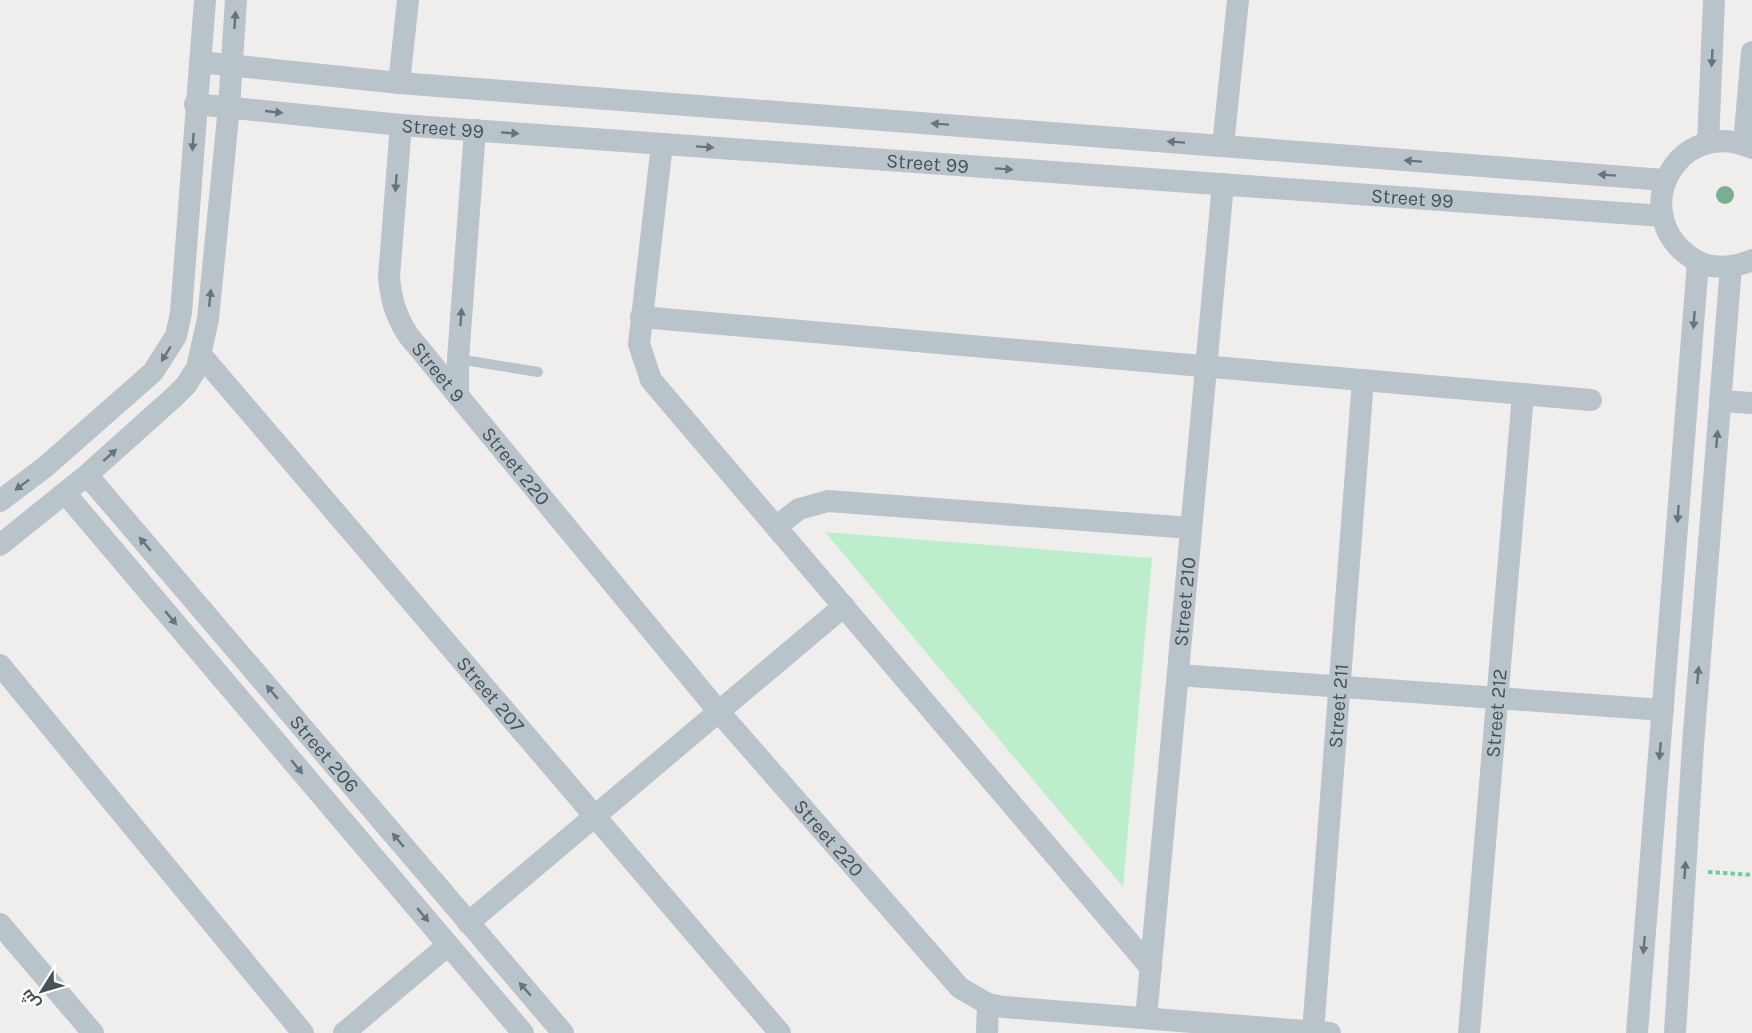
<svg xmlns="http://www.w3.org/2000/svg" width="1752" height="1033" font-family="Karla,Cairo,sans-serif">
<rect width="100%" height="100%" fill="#f0eded"/>
<path fill="#bceecc" d="M825 532 1152 558 1123 887Z"/>
<g fill="none" stroke-linecap="round" stroke-linejoin="round">
<path stroke="#75cb9b" stroke-width="4" stroke-dasharray="4.5 3" stroke-linecap="butt" d="M1708 872 1752 875"/>
<path stroke="#b9c3ca" stroke-width="10" d="M458 359 538 372"/>
<g stroke="#b9c3ca" stroke-width="22">
<path d="M200 62 399 83 1665 180"/>
<path d="M399 83 408 0"/>
<path id="s1" d="M195 104 401 125 1662 216"/>
<path id="s2" d="M401 125 389 277C391 300 396 316 408 335L719 712 960 988 988 1004 1004 1007 1330 1033"/>
<path d="M1708 143 1714 0"/>
<path d="M662 144 639 344 651 380 1151 968"/>
<path d="M1744 144 1752 52"/>
<path d="M1223 146 1238 0"/>
<path d="M1752 148C1676 114 1624 217 1695 260 1712 270 1734 268 1752 260"/>
<path d="M641 317 1591 400"/>
<path id="s3" d="M201 355 780 1033"/>
<path d="M458 396V359L475 130"/>
<path d="M1720 401 1752 403"/>
<path id="s4" d="M87 475 563 1033"/>
<path d="M65 493 523 1033"/>
<path d="M0 501 45 467 153 372 176 336 181 313 205 0"/>
<path d="M777 526 799 509 828 501 1191 528"/>
<path d="M0 545 87 475 174 397 186 385 197 368 208 319 229 107 236 0"/>
<path d="M0 665 303 1033"/>
<path d="M1178 675 1663 710"/>
<path d="M468 923 844 606"/>
<path d="M0 924 93 1033"/>
<path id="s5" d="M1146 1018 1223 184"/>
<path id="s6" d="M1313 1032 1363 380"/>
<path d="M344 1033 448 945"/>
<path d="M987 1033 988 1004"/>
<path id="s7" d="M1469 1033 1523 394"/>
<path d="M1637 1033 1698 262"/>
<path d="M1675 1033 1693 745 1731 266"/>
</g>
</g>
<circle fill="#79ae90" cx="1725" cy="195" r="9"/>
<defs><path id="oneway-solid" d="M-6-.8H1V-3.2L6.5 0L1 3.2V.8H-6Z" transform="scale(1.5)"/></defs>
<g fill="#68747c">
<use href="#oneway-solid" transform="translate(235 20) rotate(-86)"/>
<use href="#oneway-solid" transform="translate(1712 58) rotate(93)"/>
<use href="#oneway-solid" transform="translate(274 112) rotate(6)"/>
<use href="#oneway-solid" transform="translate(940 124) rotate(-176)"/>
<use href="#oneway-solid" transform="translate(510 133) rotate(4)"/>
<use href="#oneway-solid" transform="translate(193 142) rotate(94)"/>
<use href="#oneway-solid" transform="translate(1176 142) rotate(-176)"/>
<use href="#oneway-solid" transform="translate(705 147) rotate(4)"/>
<use href="#oneway-solid" transform="translate(1413 161) rotate(-176)"/>
<use href="#oneway-solid" transform="translate(1004 169) rotate(4)"/>
<use href="#oneway-solid" transform="translate(1607 175) rotate(-176)"/>
<use href="#oneway-solid" transform="translate(396 183) rotate(94)"/>
<use href="#oneway-solid" transform="translate(210 298) rotate(-84)"/>
<use href="#oneway-solid" transform="translate(461 317) rotate(-86)"/>
<use href="#oneway-solid" transform="translate(1694 320) rotate(94)"/>
<use href="#oneway-solid" transform="translate(166 354) rotate(122)"/>
<use href="#oneway-solid" transform="translate(1717 439) rotate(-85)"/>
<use href="#oneway-solid" transform="translate(110 455) rotate(-42)"/>
<use href="#oneway-solid" transform="translate(22 485) rotate(143)"/>
<use href="#oneway-solid" transform="translate(1678 514) rotate(94)"/>
<use href="#oneway-solid" transform="translate(145 544) rotate(-130)"/>
<use href="#oneway-solid" transform="translate(171 618) rotate(50)"/>
<use href="#oneway-solid" transform="translate(1698 675) rotate(-85)"/>
<use href="#oneway-solid" transform="translate(272 692) rotate(-130)"/>
<use href="#oneway-solid" transform="translate(1660 751) rotate(95)"/>
<use href="#oneway-solid" transform="translate(297 767) rotate(50)"/>
<use href="#oneway-solid" transform="translate(398 840) rotate(-130)"/>
<use href="#oneway-solid" transform="translate(1685 870) rotate(-86)"/>
<use href="#oneway-solid" transform="translate(423 915) rotate(50)"/>
<use href="#oneway-solid" transform="translate(1644 945) rotate(95)"/>
<use href="#oneway-solid" transform="translate(525 989) rotate(-131)"/>
</g>
<g text-anchor="middle" stroke-width="4.5" stroke-linejoin="round" paint-order="stroke">
<g font-size="20" fill="#46525a" stroke="#fff">
<text dy="7" stroke="none"><textPath href="#s1" startOffset="249">Street 99</textPath></text>
<text dy="7" stroke="none"><textPath href="#s1" startOffset="735">Street 99</textPath></text>
<text dy="7" stroke="none"><textPath href="#s1" startOffset="1221">Street 99</textPath></text>
<text dy="7" stroke="none"><textPath href="#s2" startOffset="262">Street 9</textPath></text>
<text dy="7" stroke="none"><textPath href="#s2" startOffset="384">Street 220</textPath></text>
<text dy="7" stroke="none"><textPath href="#s5" startOffset="418">Street 210</textPath></text>
<text dy="7" stroke="none"><textPath href="#s3" startOffset="446">Street 207</textPath></text>
<text dy="7" stroke="none"><textPath href="#s6" startOffset="327">Street 211</textPath></text>
<text dy="7" stroke="none"><textPath href="#s7" startOffset="321">Street 212</textPath></text>
<text dy="7" stroke="none"><textPath href="#s4" startOffset="366">Street 206</textPath></text>
<text dy="7" stroke="none"><textPath href="#s2" startOffset="870">Street 220</textPath></text>
</g>
</g>
<g transform="translate(42 991) rotate(233)" stroke="#ffffff" stroke-width="4.5" paint-order="stroke">
<path d="M0-4.5L10 22L0 15L-10 22Z" fill="#46525a"/>
<text y="-9" font-size="16" font-weight="bold" text-anchor="middle" fill="#46525a">ش</text>
</g>
</svg>
